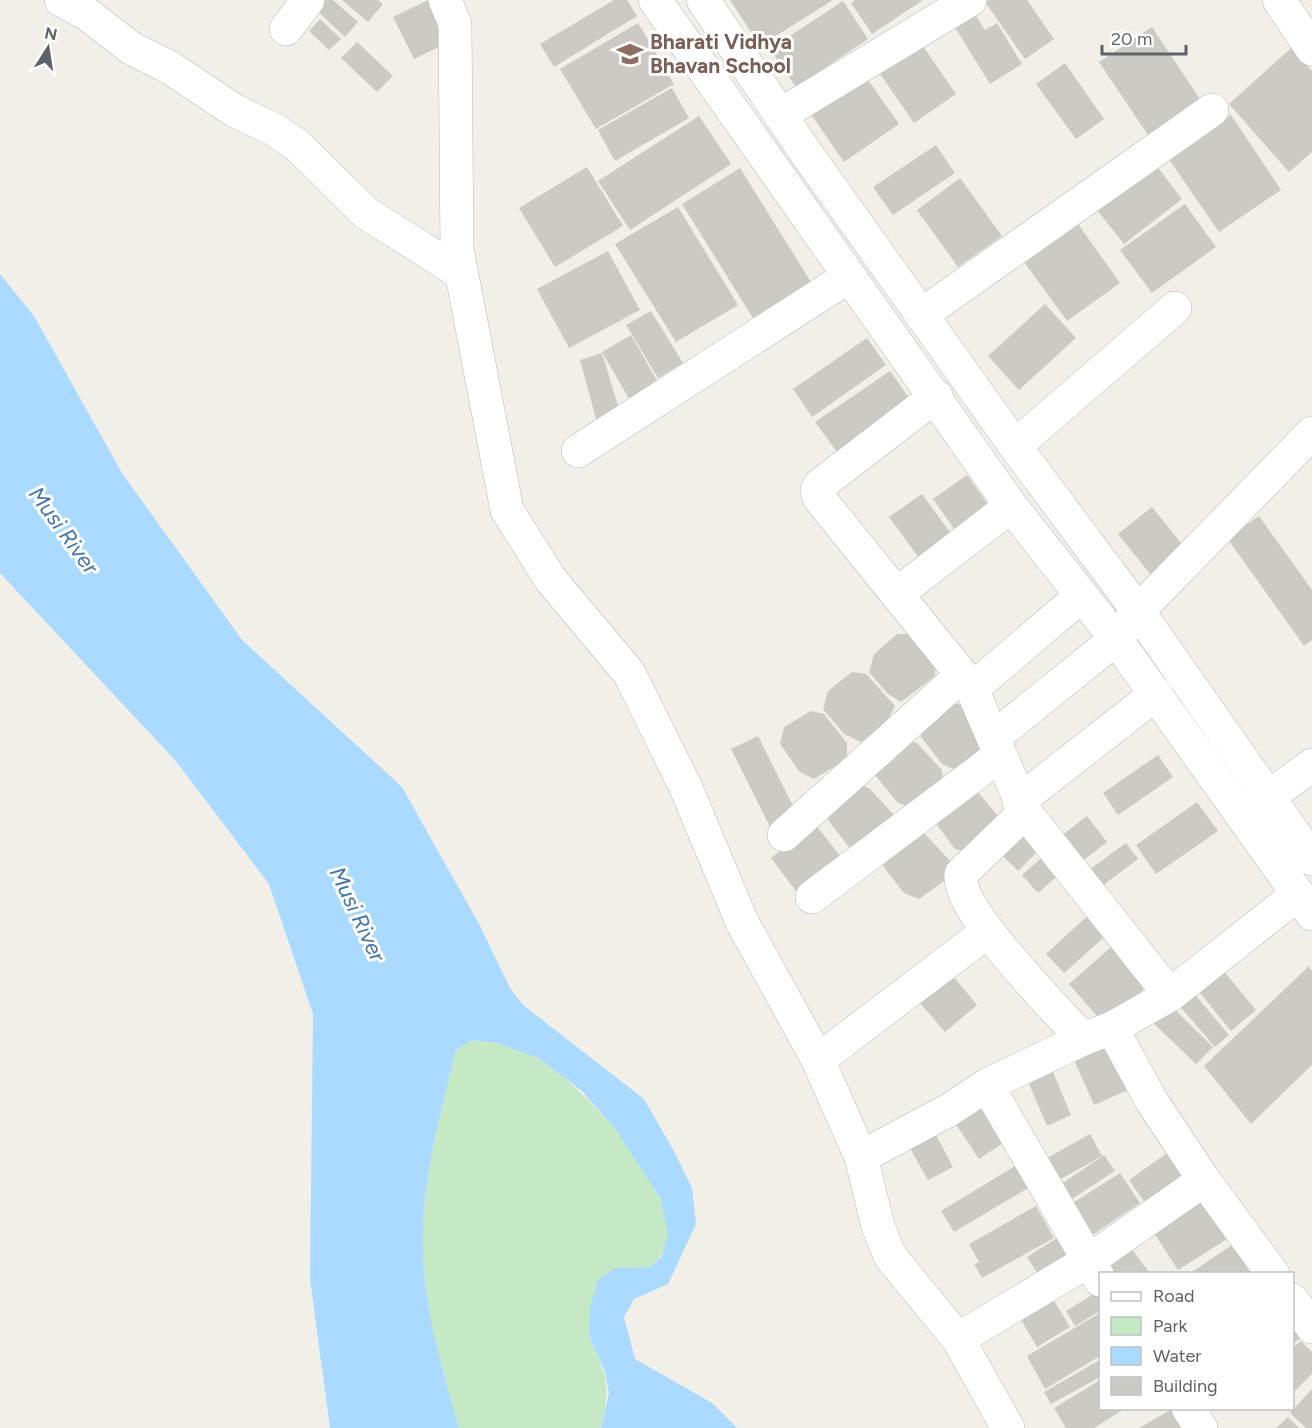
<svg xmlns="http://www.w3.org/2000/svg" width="1312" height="1428" font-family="Figtree,sans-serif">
<rect width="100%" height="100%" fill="#f1efe8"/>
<path fill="#c5e8c5" d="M473 1040C495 1042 518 1047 538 1059 583 1085 671 1181 668 1235 667 1249 660 1258 651 1267L615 1268 589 1336C607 1378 611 1382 601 1428H459C442 1366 422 1304 423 1239 423 1175 441 1112 456 1050Z"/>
<path fill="#aadaff" d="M0 274 34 316 122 473 242 640 402 787 479 924 510 988 523 1005 644 1099 675 1153 692 1188 696 1224 668 1284 634 1299 624 1317 635 1359 712 1403 737 1428H601L609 1393 605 1372 589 1336 590 1308 598 1280 615 1268 651 1267 662 1256 668 1235 660 1197 616 1130 582 1091 538 1058 497 1043 473 1040 456 1050C441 1112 423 1175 423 1239 422 1304 442 1366 459 1428H330L310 1279 313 1014 269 884 175 760 0 573Z"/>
<g fill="#cccac5">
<path d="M323 0H333L358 22 345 37 315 9Z"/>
<path d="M342 0H378L383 4 368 22Z"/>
<path d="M428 0H431L451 41 414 59 393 17Z"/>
<path d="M614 0H627L637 16 554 67 540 44Z"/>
<path d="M730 0H833L760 46Z"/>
<path d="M855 0H923L872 34 851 3Z"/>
<path d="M988 0H1027L1054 39 1025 59 985 2Z"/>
<path d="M843 1 868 39 796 87 770 49Z"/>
<path d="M971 8 985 30 997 23 1022 64 990 84 951 21Z"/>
<path d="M320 19 341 39 329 50 309 31Z"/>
<path d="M638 23 674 84 596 129 560 69Z"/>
<path d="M1152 27 1205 107 1152 141 1099 62Z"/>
<path d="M918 39 956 94 914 123 876 68Z"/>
<path d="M357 42 393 76 377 92 341 58Z"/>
<path d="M1291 48 1312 71V152L1289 172 1229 104Z"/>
<path d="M1065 63 1104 119 1076 139 1036 84Z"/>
<path d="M866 77 899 124 844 162 811 114Z"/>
<path d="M672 88 689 118 615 161 598 130Z"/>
<path d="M1231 115 1281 190 1219 232 1168 158Z"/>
<path d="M699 116 731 164 630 230 598 181Z"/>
<path d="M936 145 955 173 893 215 873 187Z"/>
<path d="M1155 164 1182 199 1124 244 1097 210Z"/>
<path d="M587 167 623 226 555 267 519 208Z"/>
<path d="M740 168 811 282 753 318 682 204Z"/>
<path d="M960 178 1002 236 958 267 917 210Z"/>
<path d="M1185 204 1216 247 1152 293 1120 250Z"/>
<path d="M678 207 738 305 676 342 615 244Z"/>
<path d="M1076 221 1120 283 1067 321 1022 259Z"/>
<path d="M608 251 640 310 569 348 537 289Z"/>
<path d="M1045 304 1076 338 1019 390 988 356Z"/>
<path d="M651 311 683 363 658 378 626 325Z"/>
<path d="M631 335 664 393 635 409 602 352Z"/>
<path d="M867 338 886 365 812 417 793 389Z"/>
<path d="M602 353 622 419 598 426 580 360Z"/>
<path d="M890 371 914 405 840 456 815 422Z"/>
<path d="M967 475 989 506 955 530 933 499Z"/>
<path d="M922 494 952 535 919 558 889 517Z"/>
<path d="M1152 507 1185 548 1151 575 1118 534Z"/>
<path d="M1259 516 1312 590V640L1304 646 1227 538Z"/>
<path d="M897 634H912L936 661 935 676 901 702 888 694 869 672 874 654Z"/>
<path d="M852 672 866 674 895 706 887 722 861 742 844 734 823 709 828 691Z"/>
<path d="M950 702 962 705 988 748 957 770 942 764 921 737 923 720Z"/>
<path d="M811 711 824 714 847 743V759L814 779 800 772 780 744 784 727Z"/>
<path d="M758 736 797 814 770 827 731 749Z"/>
<path d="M904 740 917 743 942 770 943 786 911 808 897 802 875 775Z"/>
<path d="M1158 755 1173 777 1118 815 1103 793Z"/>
<path d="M856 784 869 788 894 815 863 853 849 847 828 820 830 802Z"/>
<path d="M978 792 1002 821 968 853 955 849 935 822Z"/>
<path d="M1197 802 1218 831 1156 874 1136 845Z"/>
<path d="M1087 816 1107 842 1076 866 1056 840Z"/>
<path d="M815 824 844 861 799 895 771 858Z"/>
<path d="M1021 828 1041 848 1018 871 998 851Z"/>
<path d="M912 830 925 834 950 861V877L919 899 904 893 883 866 886 848Z"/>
<path d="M1126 843 1138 859 1098 889 1086 872Z"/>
<path d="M1047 853 1064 870 1038 893 1022 875Z"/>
<path d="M1093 911 1111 931 1064 973 1046 954Z"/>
<path d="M1119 940 1154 980 1104 1024 1069 984Z"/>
<path d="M1309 966 1312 971V1065L1251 1124 1204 1066Z"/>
<path d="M1221 968 1256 1010 1231 1031 1196 988Z"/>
<path d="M953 976 977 1005 945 1032 920 1003Z"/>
<path d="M1192 991 1229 1035 1215 1047 1178 1004Z"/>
<path d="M1167 1002 1213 1047 1196 1064 1150 1020Z"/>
<path d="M1112 1035 1135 1087 1094 1105 1071 1053Z"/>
<path d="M1048 1060 1071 1115 1047 1126 1023 1070Z"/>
<path d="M982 1105 1006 1141 979 1159 955 1123Z"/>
<path d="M933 1129 953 1167 928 1180 907 1143Z"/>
<path d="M1090 1134 1102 1156 1052 1184 1040 1162Z"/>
<path d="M1170 1151 1189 1178 1148 1207 1129 1180Z"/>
<path d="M1104 1155 1115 1171 1064 1204 1054 1189Z"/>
<path d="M1020 1163 1033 1185 954 1232 941 1211Z"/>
<path d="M1120 1173 1140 1203 1089 1237 1068 1206Z"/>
<path d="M1200 1199 1227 1239 1178 1270 1152 1230Z"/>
<path d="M1036 1206 1054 1238 982 1278 974 1264 979 1262 969 1244Z"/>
<path d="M1060 1236 1074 1258 1041 1279 1027 1257Z"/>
<path d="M1129 1245 1149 1272 1109 1274 1102 1265Z"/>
<path d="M1232 1245 1251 1274H1189Z"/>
<path d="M1100 1290V1311L1075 1326 1066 1311Z"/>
<path d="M1050 1294 1070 1327 1037 1347 1017 1313Z"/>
<path d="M1100 1313V1356L1045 1389 1027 1356Z"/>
<path d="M1292 1327 1301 1338 1292 1344Z"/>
<path d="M1301 1341 1312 1352V1374L1292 1394V1349Z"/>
<path d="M1100 1360V1377L1051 1404 1044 1392Z"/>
<path d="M1100 1380V1408H1126L1094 1428H1066L1054 1408Z"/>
<path d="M1312 1389V1428H1306L1290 1413Z"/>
<path d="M1174 1408 1186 1428H1139Z"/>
<path d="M1288 1417 1299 1428H1276Z"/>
</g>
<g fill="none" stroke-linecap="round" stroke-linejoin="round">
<g stroke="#b5b8bc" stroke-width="34">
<g id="minor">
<path d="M61 0 87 14 131 48 169 67 235 111 275 130 297 145 366 213 461 273"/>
<path d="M445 0 455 24 457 249 507 510 551 580 629 673 686 788 742 922 818 1060 861 1157 878 1226 890 1256 958 1339 1008 1428"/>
<path d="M655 0 1011 506 1116 639 1312 914"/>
<path d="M703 0 804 150 1015 446 1138 611 1312 859"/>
<path d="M1279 0 1312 49"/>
<path d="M286 29 308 0"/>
<path d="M780 115 970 0"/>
<path d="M921 315 1212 110"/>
<path d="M936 396 820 485 817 490 819 498 962 675 972 689 1025 812 1170 995"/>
<path d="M1015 446 1175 308"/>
<path d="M578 451 848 277"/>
<path d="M898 593 1011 506"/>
<path d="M972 689 1081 596"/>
<path d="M993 738 1116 639 1138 611 1312 433"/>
<path d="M1267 798 1312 765"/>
<path d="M1019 801 1156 694"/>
<path d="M1025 812 961 874C956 910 1057 1010 1083 1039"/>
<path d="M784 835 962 675"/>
<path d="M812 897 999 756"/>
<path d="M1112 1028 1151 1100 1204 1180 1273 1274"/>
<path d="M818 1060 987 932"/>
<path d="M861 1157 949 1110 987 1085"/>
<path d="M1100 1280 987 1085 1083 1039 1112 1028 1170 995 1298 894"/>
<path d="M1292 1300 1312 1327"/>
<path d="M958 1339 1088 1261 1204 1180"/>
<path d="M1188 1408 1201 1428"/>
</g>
</g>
<use href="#minor" stroke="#fff" stroke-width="33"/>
</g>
<defs>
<g id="university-bare" transform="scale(2.07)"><path d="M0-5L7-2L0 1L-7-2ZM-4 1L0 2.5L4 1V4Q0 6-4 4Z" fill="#8d6e63" stroke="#fff" stroke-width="2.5" paint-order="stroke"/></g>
</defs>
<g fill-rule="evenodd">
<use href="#university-bare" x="630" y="54"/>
</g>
<g text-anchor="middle" stroke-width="6" stroke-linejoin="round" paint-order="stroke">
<g font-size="21" font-weight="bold" fill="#785e54" stroke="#fff" text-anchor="start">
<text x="650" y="49">Bharati Vidhya<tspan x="650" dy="24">Bhavan School</tspan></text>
</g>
<g font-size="22" font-style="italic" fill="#4174aa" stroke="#fff">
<text transform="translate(64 530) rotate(54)" y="8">Musi River</text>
<text transform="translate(358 914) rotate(65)" y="8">Musi River</text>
</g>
</g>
<rect x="1099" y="1272" width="195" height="138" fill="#ffffff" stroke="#bfc1c3" stroke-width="1.5"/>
<rect x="1111" y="1292" width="30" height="9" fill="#ffffff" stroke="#bfc1c3" stroke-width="1.5"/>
<text x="1153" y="1302" font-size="18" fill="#5f6368">Road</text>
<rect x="1111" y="1317" width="30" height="18" fill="#c5e8c5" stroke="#bfc1c3" stroke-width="1.5"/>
<text x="1153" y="1332" font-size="18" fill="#5f6368">Park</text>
<rect x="1111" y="1347" width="30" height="18" fill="#aadaff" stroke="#bfc1c3" stroke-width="1.5"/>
<text x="1153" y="1362" font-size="18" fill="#5f6368">Water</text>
<rect x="1111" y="1377" width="30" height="18" fill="#cccac5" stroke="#bfc1c3" stroke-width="1.5"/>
<text x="1153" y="1392" font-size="18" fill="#5f6368">Building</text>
<g transform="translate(48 48) rotate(12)" stroke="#ffffff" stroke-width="4.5" paint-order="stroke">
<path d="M0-4.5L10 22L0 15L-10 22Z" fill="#5f6368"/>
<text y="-9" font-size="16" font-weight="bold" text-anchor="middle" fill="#5f6368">N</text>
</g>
<path d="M1102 45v9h84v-9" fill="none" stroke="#5f6368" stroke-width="3"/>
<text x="1111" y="45" font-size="18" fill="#5f6368" stroke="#ffffff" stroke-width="4.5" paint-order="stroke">20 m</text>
</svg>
